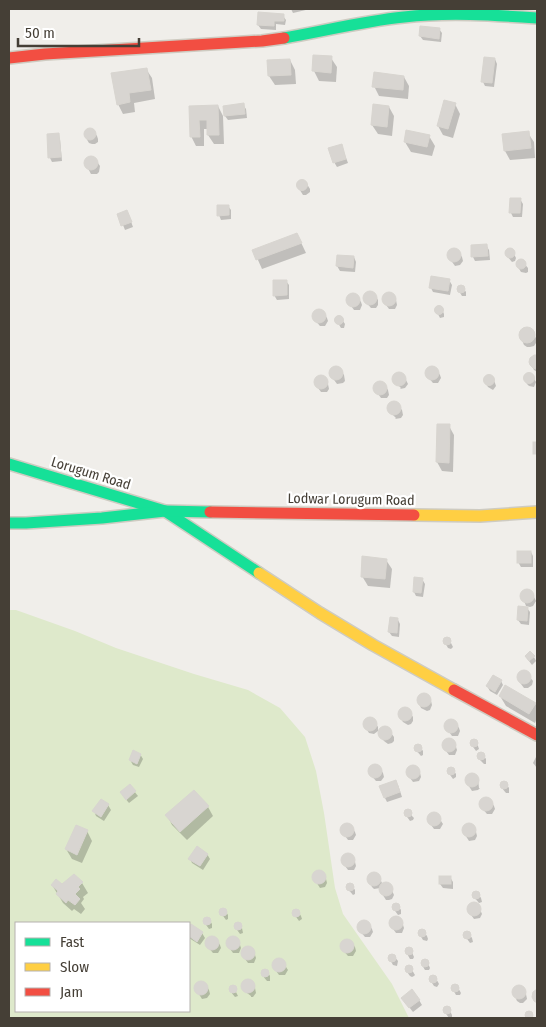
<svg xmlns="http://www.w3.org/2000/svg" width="546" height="1027" font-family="'Fira Sans Condensed',sans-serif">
<rect width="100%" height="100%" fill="#f0eeea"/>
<path fill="#dee9cb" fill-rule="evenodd" d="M9 610H16L75 631 116 648 194 674 248 690 280 708 305 737 316 771 324 813 335 888 343 914 392 984 409 1018H9ZM16 923H189V1011H16Z"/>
<g fill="#0003">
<path d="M291 9H310L293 13Z"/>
<path d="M283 16 286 20 285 25 276 24V30L261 29 258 25Z"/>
<path d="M439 29 442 33 441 42 423 40 420 36Z"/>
<path d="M315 57 331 58 337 67 336 82 319 81 314 71Z"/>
<path d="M495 59 497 64 494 87 485 86 483 82Z"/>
<path d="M290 60 295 70 296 84 275 85 269 76Z"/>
<path d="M146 69 152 78 155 99 134 103 135 112 123 114 118 104Z"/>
<path d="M404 77 409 86 408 99 379 96 374 86Z"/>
<path d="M455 104 460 114 453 138 443 135 438 126Z"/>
<path d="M243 105 246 109 247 118 228 120 225 116Z"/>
<path d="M218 106 223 116 224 144H214L208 135V129H204V146H196L191 136V107Z"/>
<path d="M389 107 394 116 392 136 378 134 372 125Z"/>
<path d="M88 129H91L94 131 97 136 98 139V142L95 144H92L89 143 86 138 85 134 86 132Z"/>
<path d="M528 133 534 142 535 158 510 160 505 151Z"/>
<path d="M58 135 60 139 62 161 52 162 50 158Z"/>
<path d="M429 136 435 146 432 156 411 152 405 142Z"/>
<path d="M343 150 348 163 337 167 334 162Z"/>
<path d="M92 157 95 159 100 166 99 172 97 174H91L85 163 88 158Z"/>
<path d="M302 181H305L310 189V192L306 195H303L298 187V185Z"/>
<path d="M520 199 523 204 522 217H513L511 213Z"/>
<path d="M228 206 231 210V219L221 220 219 215Z"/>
<path d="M129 216 133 227 125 230 123 225Z"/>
<path d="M297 234 306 253 262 269 254 251Z"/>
<path d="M486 245 489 250 490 260 475 261 473 257Z"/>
<path d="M453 250H456L459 252 462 257 463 261 460 265 455 266 450 259 449 255 450 252Z"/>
<path d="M509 250 513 251 515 256 516 258 515 261 512 262 507 256 506 253Z"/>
<path d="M338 256 354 257 356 262 355 272 340 271 337 266Z"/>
<path d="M522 261 528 268V272L526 273 521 272 518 267V264L519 262Z"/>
<path d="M449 280 452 285 450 295 433 292 431 288Z"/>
<path d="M286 281 289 285V299L277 300 274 295Z"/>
<path d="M461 286 463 287 466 292V296H462L459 291 458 289Z"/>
<path d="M368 293H372L375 295 378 300V305L376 308H371L365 301V298L366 294Z"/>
<path d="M387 293 391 294 394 296 396 300 397 305 395 309H389L384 302 383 298 384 295Z"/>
<path d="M352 295H355L358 297 361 302 362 305 360 310H354L349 303 348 300 349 297Z"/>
<path d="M437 308H440L442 309 444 314V317L440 318 439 316 436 311Z"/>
<path d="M318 311H321L324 313 327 318 328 321 325 326H320L314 319V316L315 312Z"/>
<path d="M339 317 341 318 345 324 344 328H341L338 323 336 320Z"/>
<path d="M526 328 529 329 532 331 537 340 536 343 534 346 530 347H527L524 345 520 336 522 330Z"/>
<path d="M534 357H537V372L534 370 531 365Z"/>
<path d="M335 368H338L341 370 344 375 345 381 343 383 337 384 332 377 331 373 332 370Z"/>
<path d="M430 368H434L437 370 440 375 441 378 438 383H433L427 376 426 373 428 370Z"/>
<path d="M397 373H401L406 380 408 384 405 388 400 389 401 388 394 381 393 378 394 375Z"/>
<path d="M526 374H531L533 377 536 382 534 387 529 386 527 384 525 379 524 376Z"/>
<path d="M488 376 493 378 495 383 496 386 493 390 488 387 485 382 484 379Z"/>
<path d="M319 377H322L325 379 328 384 329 389 327 392H321L316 385 315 382 316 379Z"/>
<path d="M379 383H382L385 385 388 390 389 395 387 398H381L376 391 375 388 376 385Z"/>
<path d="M393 403H396L402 410 403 415 401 418 395 419 396 418 389 411V408L390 405Z"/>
<path d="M449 426 454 435 453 472 442 471 437 462Z"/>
<path d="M531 552 533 556V567H521L518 562Z"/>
<path d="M386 560 392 569 390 588 368 586 362 576Z"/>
<path d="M422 579 425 584 423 597 416 596 414 592Z"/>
<path d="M529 591 532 593 536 601 533 606 530 607 526 606 522 595 524 592Z"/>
<path d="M527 608 530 612 529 625 521 624 518 620Z"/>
<path d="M398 620 400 624 399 637 392 636 389 632Z"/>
<path d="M448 638 449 639 453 647 451 649 448 648 444 641Z"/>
<path d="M526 657H534L536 661 532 665Z"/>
<path d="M520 672H526L533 681 532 685 528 688H524L518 680V675Z"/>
<path d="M501 681 503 685 497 695 490 691 487 686Z"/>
<path d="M422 694 428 696 431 701 432 705 430 710 427 711 421 708 419 703 418 700 419 696Z"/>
<path d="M500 696 535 703 537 707V704V718L535 723 506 706Z"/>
<path d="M406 708 410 712 413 717V721L411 724 408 725 403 722 400 717V711L402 709Z"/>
<path d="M371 718 375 722 378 727V731L374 734 369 733 364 725 365 721 368 719Z"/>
<path d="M450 721H453L456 723 459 728 460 731 458 736H452L447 729 446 726 447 723Z"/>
<path d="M383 728 388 729 394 737V741L392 743 388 744 384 741 381 737V731Z"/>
<path d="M447 740H450L453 742 456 747 457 750 455 755H449L444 748 443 745 444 742Z"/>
<path d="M473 740 475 741 478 746 479 749 476 751 471 744V741Z"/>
<path d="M418 745 420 746 423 751V755L421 756 415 749 416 746Z"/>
<path d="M481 753 483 754 486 759V764H484L478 758 479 754Z"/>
<path d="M140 754 143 759 139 767 133 765 130 760Z"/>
<path d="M537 755V768L533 763Z"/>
<path d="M373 766H377L380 768 383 773 384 777 381 781H376L370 774V771L371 768Z"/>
<path d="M411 766H414L417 768 420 773 421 777 419 781 413 782 408 775 407 771 408 768Z"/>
<path d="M451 768 453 769 456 774V777L453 779 448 772 449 769Z"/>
<path d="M470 775H474L478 779 479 788H480L478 790 472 791 467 783 466 780 468 777Z"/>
<path d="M504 782 506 783 509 788V793H506L501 787 502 783Z"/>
<path d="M398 785 402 797 387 802 385 798Z"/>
<path d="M130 786 138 796 129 803 124 797Z"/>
<path d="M484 799H488L491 801 494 806 495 809 492 814H487L481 807V804L482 801Z"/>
<path d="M108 805 111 810 104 821 96 816 94 811Z"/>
<path d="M208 807 213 816 187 840 172 825 167 815Z"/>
<path d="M407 810 410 811 412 816 414 818 413 820 410 821 405 814 406 811Z"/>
<path d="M432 814H436L439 816 441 821 443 824 440 829H434L429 822 428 819 429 816Z"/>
<path d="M345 825H349L352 827 355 832 356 835 353 840H348L343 833 342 830 343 827Z"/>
<path d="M467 825H471L473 827 476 832 477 836 475 840 469 841 464 833 463 830 464 827Z"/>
<path d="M87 831 92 841 82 863 72 859 66 849Z"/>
<path d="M207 854 210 859 203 870 192 863 190 859Z"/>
<path d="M346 855H349L352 857 355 862 356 866 354 870H348L343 863 342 860 343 857Z"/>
<path d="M317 872H321L324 874 326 879 327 883 325 887 320 888 313 877 314 874Z"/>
<path d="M372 873H375L378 875 383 885 387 884 390 886 394 895 392 899 389 900H386L381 892 380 888 374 889 372 887 368 878 369 875Z"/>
<path d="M74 876 82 883 88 893 83 897 84 899 81 903 85 909 81 914 74 909 72 911 63 903 52 885 63 886Z"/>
<path d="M450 877 453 882V889L443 888 440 884Z"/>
<path d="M350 884 352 885 355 890V894L353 895 347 888 348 885Z"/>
<path d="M476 892 478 893 481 898 482 902 479 903 473 896 474 893Z"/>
<path d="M472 903H477L476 904 479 907 482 914 480 918 474 919 469 912 468 909 469 905Z"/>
<path d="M396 904 398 905 401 910V914L398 915 393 908 394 905Z"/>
<path d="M223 909 225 910 228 915V919L226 920 221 913V910Z"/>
<path d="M296 910 298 911 301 916 302 919 299 921 294 914V911Z"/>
<path d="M207 918 209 919 212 924V928L209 929 204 922 205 919Z"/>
<path d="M394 918H397L400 920 403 925 404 928 402 933H396L391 926 390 923 391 920Z"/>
<path d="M362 922H366L369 924 372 929 373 932 370 937H365L359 930 358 927 360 923Z"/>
<path d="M238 923H240L242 928 243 933 240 934 235 927V924Z"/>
<path d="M191 926 202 933 205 938 200 945 189 938V929Z"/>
<path d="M423 930 427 936 428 939 427 941 423 940 420 935 419 932Z"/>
<path d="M467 933H469L472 938 473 942 470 943 465 936V934Z"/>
<path d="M210 938H214L217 940 220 945 221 948 218 953H213L207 946V943L208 940Z"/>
<path d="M231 938H235L240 945 241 948 239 953H233L228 946 227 943 228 940Z"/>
<path d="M346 941H349L352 943 355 947 356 951 353 956H348L342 949V946L343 942Z"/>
<path d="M246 948H250L253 950 255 955 256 958 254 963H248L243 956 242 953 243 950Z"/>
<path d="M410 948 414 957 413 959H410L406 952V949Z"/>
<path d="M393 955 398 961 397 966 393 965 389 958 390 956Z"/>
<path d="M277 960H281L286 967 288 970 285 975H279L274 968 273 965 275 962Z"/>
<path d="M423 960 427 961 430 968 429 970H425L422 965V962Z"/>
<path d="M407 967H409L412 970 415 975 414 976 412 977 410 976 407 972Z"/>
<path d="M265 970 267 971 270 976V981H267L262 975 263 971Z"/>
<path d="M432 976 435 977 438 982 439 984 437 987 434 986 430 980V978Z"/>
<path d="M247 980 253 983 255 988 256 993 253 997H251V996L243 990 242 986 244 982Z"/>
<path d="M200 983H203L206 985 209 990 210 994 207 998 202 999 197 991 196 988 197 985Z"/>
<path d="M454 985 457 986 461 993 460 995H456L452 988Z"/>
<path d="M233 987 235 988 236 990H235L238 996 235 997 230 991 231 988Z"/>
<path d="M520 987 523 989 526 994 527 999 523 1003H520L517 1001 513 992 516 988Z"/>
<path d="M419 1000 422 1005 413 1012 405 1002Z"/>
<path d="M446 1007 448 1008 451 1013 452 1015V1017L449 1018 444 1011V1008Z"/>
<path d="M528 1012 531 1013 534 1018H529L526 1014Z"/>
</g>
<g fill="#d8d5d1" stroke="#d8d5d0">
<path d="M258 12 284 14V21H274V26L257 25Z"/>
<path d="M420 26 440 28 439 39 419 36Z"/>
<path d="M313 55 332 56 331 73 312 71Z"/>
<path d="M484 57 495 58 492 83 481 82Z"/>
<path d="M290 59 291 75 268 76 267 60Z"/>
<path d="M147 68 151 90 129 93 130 102 117 105 111 73Z"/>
<path d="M374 72 404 76 403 90 372 87Z"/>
<path d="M444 100 456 103 448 129 437 126Z"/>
<path d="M244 103 245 114 224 116 223 106Z"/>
<path d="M373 104 389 106 387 127 371 125Z"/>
<path d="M218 105 219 135H207V120H199L200 137H190L189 106Z"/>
<circle cx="90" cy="134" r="6"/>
<path d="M406 130 430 135 427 147 404 142Z"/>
<path d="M529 131 531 148 504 151 502 134Z"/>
<path d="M59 133 61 157 48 158 47 134Z"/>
<path d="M342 144 346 159 333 163 328 148Z"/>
<circle cx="91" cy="163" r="7"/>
<circle cx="302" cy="185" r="5.5"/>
<path d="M510 198H521L520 213H509Z"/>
<path d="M217 205H229V215L217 216Z"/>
<path d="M127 210 132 222 121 226 117 214Z"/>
<path d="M297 233 302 243 256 260 252 250Z"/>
<path d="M487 244 488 256 471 257V245Z"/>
<circle cx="510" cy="253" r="5"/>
<circle cx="454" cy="255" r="7"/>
<path d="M337 255 354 256 353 268 336 266Z"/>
<circle cx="521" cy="264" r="5"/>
<path d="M431 276 450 279 448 291 429 288Z"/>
<path d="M273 280H287V295L273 296Z"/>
<circle cx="461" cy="289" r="4"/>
<circle cx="370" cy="298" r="7"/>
<circle cx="389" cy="299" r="7"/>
<circle cx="353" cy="300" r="7"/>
<circle cx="439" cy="310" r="4.5"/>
<circle cx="319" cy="316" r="7"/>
<circle cx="339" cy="320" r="4.5"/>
<circle cx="527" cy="335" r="8"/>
<path d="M534 355H537V368L536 369 533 368 530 365 529 362 530 358Z"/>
<circle cx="336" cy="373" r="7"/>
<circle cx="432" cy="373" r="7"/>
<circle cx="399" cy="379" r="7"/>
<circle cx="529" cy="378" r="5.5"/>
<circle cx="489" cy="380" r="5.5"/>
<circle cx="321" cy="382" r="7"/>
<circle cx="380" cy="388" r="7"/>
<circle cx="394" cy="408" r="7"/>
<path d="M437 424H450L449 463 436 462Z"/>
<rect x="533" y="442" width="4" height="12"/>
<rect x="517" y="551" width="14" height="12"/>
<path d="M362 556 387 559 385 579 361 577Z"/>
<path d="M414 577 423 578 421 593 413 592Z"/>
<circle cx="527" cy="596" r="7"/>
<path d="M518 606 528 607 527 621 517 620Z"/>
<path d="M390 617 398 618 397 633 388 632Z"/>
<circle cx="447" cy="641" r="4"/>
<path d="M530 651 535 656 529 661 525 656Z"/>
<circle cx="524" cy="677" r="7"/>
<path d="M493 675 502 680 495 692 486 686Z"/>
<path d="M505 685 536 703 529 714 499 696Z"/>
<circle cx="424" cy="700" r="7"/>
<circle cx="405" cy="714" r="7"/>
<circle cx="370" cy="724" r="7"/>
<circle cx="451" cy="726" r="7"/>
<circle cx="385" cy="733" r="7"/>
<circle cx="449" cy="745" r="7"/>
<circle cx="474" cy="743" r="4"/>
<circle cx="418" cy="748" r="4"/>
<path d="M133 750 141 754 137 764 129 760Z"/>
<circle cx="481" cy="756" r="4"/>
<circle cx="375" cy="771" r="7"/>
<circle cx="413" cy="772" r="7"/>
<circle cx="451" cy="771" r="4"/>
<circle cx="472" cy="780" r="7"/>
<path d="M396 780 400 792 384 798 379 786Z"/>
<circle cx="504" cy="785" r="4"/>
<path d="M130 784 136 791 126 800 120 792Z"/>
<path d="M194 790 209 806 180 832 165 815Z"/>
<circle cx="486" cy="804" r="7"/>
<path d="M101 799 109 804 101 817 92 811Z"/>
<circle cx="408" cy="813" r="4"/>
<circle cx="434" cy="819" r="7"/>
<circle cx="469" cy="830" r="7"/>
<circle cx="347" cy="830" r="7"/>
<path d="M76 825 88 830 77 855 65 849Z"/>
<path d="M197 846 208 854 200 866 188 859Z"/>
<circle cx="348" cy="860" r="7"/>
<circle cx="319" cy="877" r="7"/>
<circle cx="374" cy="879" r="7"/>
<path d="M74 874 83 882 78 887 80 889 75 894 80 899 75 905 68 900 66 903 56 894 58 891 51 885 56 879 62 884Z"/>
<rect x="439" y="876" width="12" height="8"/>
<circle cx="386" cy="889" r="7"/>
<circle cx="350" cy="887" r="4"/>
<circle cx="476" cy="895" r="4"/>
<circle cx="474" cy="909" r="7"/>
<circle cx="396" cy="907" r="4"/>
<circle cx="223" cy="912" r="4"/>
<circle cx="296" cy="913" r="4"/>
<circle cx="396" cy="923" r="7"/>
<circle cx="207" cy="921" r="4"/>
<circle cx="364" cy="927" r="7"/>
<circle cx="238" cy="926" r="4"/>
<path d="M191 924 203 932 197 942 189 936V927Z"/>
<circle cx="422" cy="933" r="4"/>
<circle cx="467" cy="935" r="4"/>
<circle cx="233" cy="943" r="7"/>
<circle cx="212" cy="943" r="7"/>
<circle cx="347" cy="946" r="7"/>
<circle cx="248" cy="953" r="7"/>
<circle cx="409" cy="951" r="4"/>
<circle cx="392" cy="958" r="4"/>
<circle cx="279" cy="965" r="7"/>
<circle cx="425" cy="963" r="4"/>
<circle cx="409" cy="969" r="4"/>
<circle cx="265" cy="973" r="4"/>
<circle cx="433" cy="979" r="4"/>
<circle cx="248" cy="986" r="7"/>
<circle cx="201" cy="988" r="7"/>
<circle cx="455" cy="988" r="4"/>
<circle cx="233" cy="989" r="4"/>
<circle cx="519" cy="992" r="7"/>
<path d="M412 989 420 1000 409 1008 401 998Z"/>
<path d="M537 989V1003L534 1001 532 997 533 992Z"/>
<circle cx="447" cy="1010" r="4"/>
<circle cx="529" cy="1015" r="4"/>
</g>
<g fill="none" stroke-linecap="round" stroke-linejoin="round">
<g stroke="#cecbc1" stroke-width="14">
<g id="fast">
<path d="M284 38C324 31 364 21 404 17 448 12 493 15 537 18"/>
<path d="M9 464 165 511 259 573"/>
<path d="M9 523H26L102 518 165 511 210 512"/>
</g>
</g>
<g stroke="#cecbc1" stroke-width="14">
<g id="slow">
<path d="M414 515 480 516 537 512"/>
<path d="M259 573 320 613 373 645 454 690"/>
</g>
</g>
<g stroke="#cecbc1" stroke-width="14">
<g id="jam">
<path d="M9 58 45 54 262 41 284 38"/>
<path d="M210 512 414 515"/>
<path d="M454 690 537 735"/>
</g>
</g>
<use href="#fast" stroke="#16e098" stroke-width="11"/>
<use href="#slow" stroke="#ffcf43" stroke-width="11"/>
<use href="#jam" stroke="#f24e42" stroke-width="11"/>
</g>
<g text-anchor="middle" stroke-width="4.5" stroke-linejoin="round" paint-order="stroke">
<g font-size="14" fill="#453f36" stroke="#fff">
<text transform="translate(91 473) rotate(17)" y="5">Lorugum Road</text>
<text transform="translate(351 499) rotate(1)" y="5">Lodwar Lorugum Road</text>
</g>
</g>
<rect width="546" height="1027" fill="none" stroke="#453f36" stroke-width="20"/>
<rect x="15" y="922" width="175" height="90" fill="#ffffff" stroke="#b5b2af"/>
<rect x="25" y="938" width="25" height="8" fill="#16e098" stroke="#b5b2af"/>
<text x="60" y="947" font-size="15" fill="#453f36">Fast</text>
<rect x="25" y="963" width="25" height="8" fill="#ffcf43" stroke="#b5b2af"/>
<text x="60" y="972" font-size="15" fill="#453f36">Slow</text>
<rect x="25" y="988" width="25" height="8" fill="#f24e42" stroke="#b5b2af"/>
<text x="60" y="997" font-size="15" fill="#453f36">Jam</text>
<path d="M18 38v8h121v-8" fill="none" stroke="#453f36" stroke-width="2.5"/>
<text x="25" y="38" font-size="15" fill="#453f36" stroke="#ffffff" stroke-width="4" paint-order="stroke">50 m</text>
</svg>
